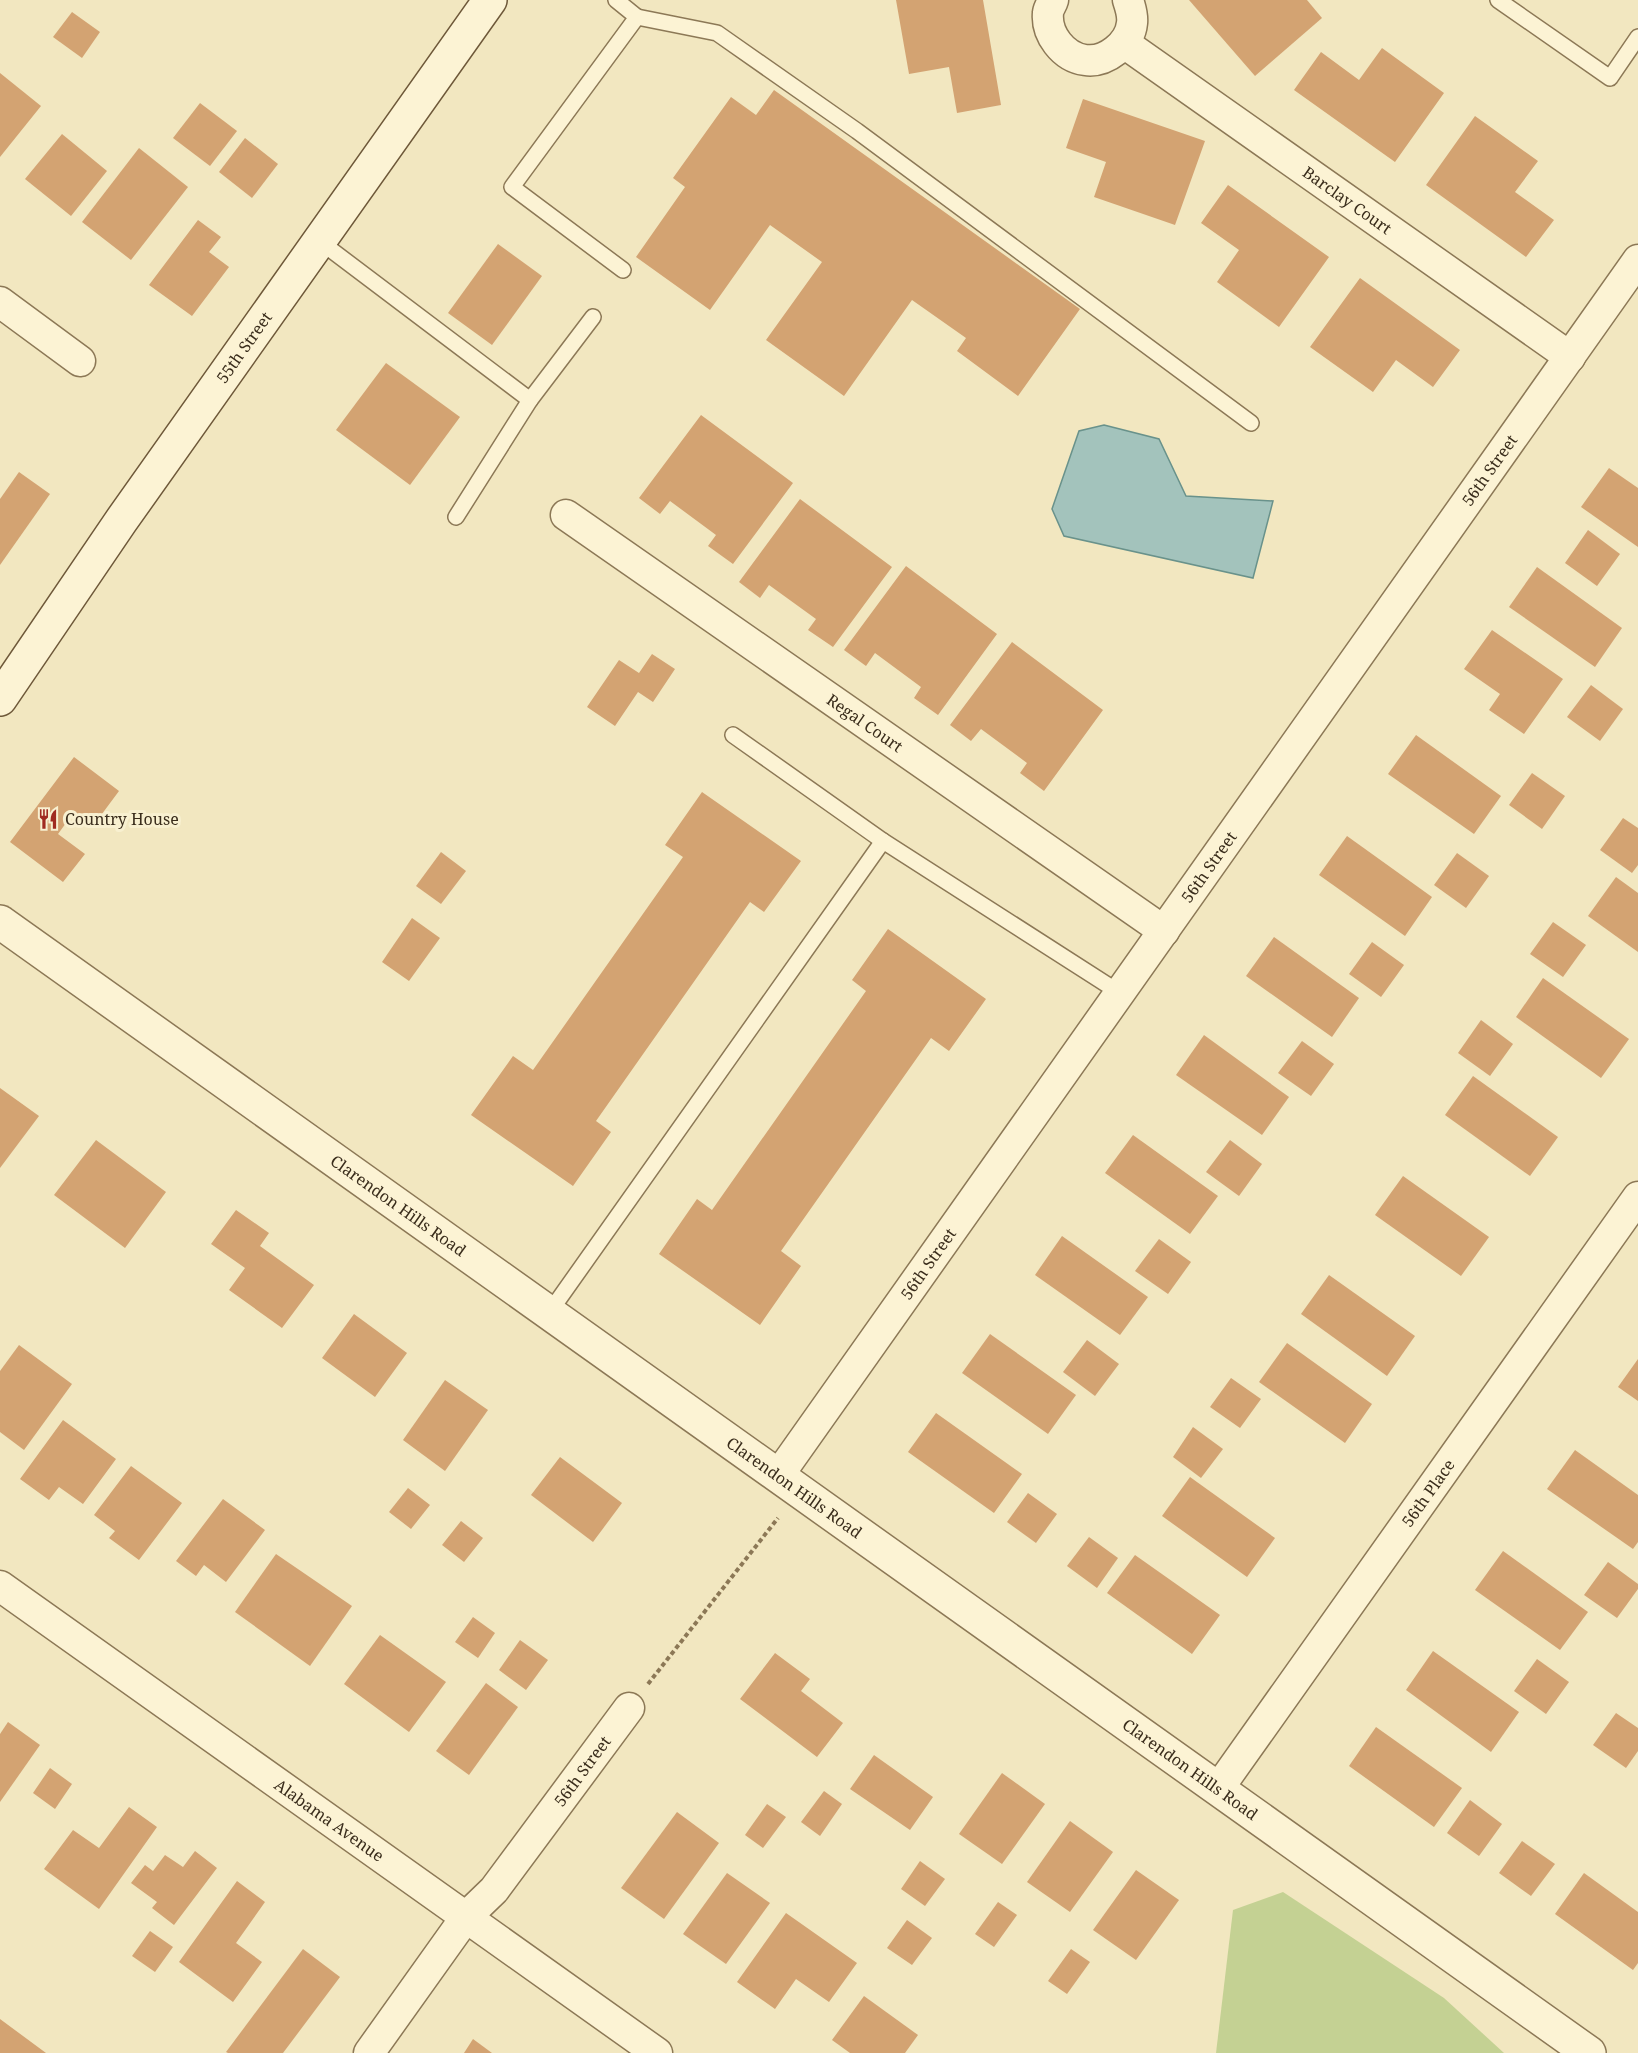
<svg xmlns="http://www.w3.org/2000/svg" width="1638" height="2053" font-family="'Noto Serif',serif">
<rect width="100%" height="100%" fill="#f2e7c0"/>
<path fill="#c4d193" d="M1283 1892 1444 1998 1504 2053H1216L1233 1910Z"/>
<path fill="#a3c3bc" stroke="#69928b" stroke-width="1.5" d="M1104 425 1159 439 1186 496 1273 501 1253 578 1064 536 1052 509 1079 431Z"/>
<g fill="#d3a372">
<path d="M896 0H983L1001 105 957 113 949 67 909 74Z"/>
<path d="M1189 0H1307L1322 18 1255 76Z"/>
<path d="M72 12 100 32 82 58 53 37Z"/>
<path d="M1382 48 1444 93 1395 162 1294 90 1321 52 1359 80Z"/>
<path d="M0 73 41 106 0 157Z"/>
<path d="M774 90 1080 309 1018 396 957 351 966 338 912 300 844 396 766 340 822 262 770 225 710 310 636 257 685 187 673 178 731 97 756 115Z"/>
<path d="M1083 99 1205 141 1175 225 1094 197 1106 162 1066 148Z"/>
<path d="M200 103 237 131 210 166 173 138Z"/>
<path d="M1475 116 1538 161 1515 192 1554 220 1526 257 1426 185Z"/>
<path d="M62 134 107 171 71 216 25 179Z"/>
<path d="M245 138 278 164 252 198 219 172Z"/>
<path d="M139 148 188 187 131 260 82 222Z"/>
<path d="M1228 185 1329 257 1279 327 1217 282 1239 250 1201 223Z"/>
<path d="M198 220 221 237 209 252 229 267 192 316 149 285Z"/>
<path d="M498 244 542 276 492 345 448 313Z"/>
<path d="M1360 278 1460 350 1433 387 1396 360 1373 392 1310 347Z"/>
<path d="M386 363 460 417 410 485 336 430Z"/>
<path d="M701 415 793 483 733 564 708 546 716 535 670 501 660 514 639 498Z"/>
<path d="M1609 468 1638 488V547L1581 507Z"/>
<path d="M19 472 50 494 0 565V499Z"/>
<path d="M800 499 892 567 833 647 808 630 816 619 769 585 760 598 739 582Z"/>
<path d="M1588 530 1620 554 1597 586 1565 563Z"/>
<path d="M906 566 997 634 938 715 914 698 921 687 875 653 866 666 844 650Z"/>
<path d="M1537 567 1622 628 1595 667 1509 607Z"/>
<path d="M1492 630 1563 679 1524 734 1489 710 1500 694 1464 669Z"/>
<path d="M1012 642 1103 710 1044 791 1020 773 1027 763 981 729 971 741 950 725Z"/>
<path d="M652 654 675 669 653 702 638 692 615 726 587 707 619 660 639 673Z"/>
<path d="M1591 685 1623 709 1600 741 1567 717Z"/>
<path d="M1416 735 1501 796 1474 834 1388 774Z"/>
<path d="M74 757 119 791 93 826 74 812 58 834 85 854 63 882 10 842Z"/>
<path d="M1532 773 1565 796 1542 829 1509 805Z"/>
<path d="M702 792 801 861 764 912 750 902 596 1121 611 1132 573 1186 471 1115 513 1056 533 1070 683 857 665 845Z"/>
<path d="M1623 818 1638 828V865L1632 873 1600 850Z"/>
<path d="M1347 836 1432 897 1405 936 1319 875Z"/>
<path d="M441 852 466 871 441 904 416 886Z"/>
<path d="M1457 853 1489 876 1466 908 1434 885Z"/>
<path d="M1616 877 1638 893V952L1588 916Z"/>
<path d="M412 918 440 938 409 981 382 962Z"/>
<path d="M1553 922 1586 945 1563 977 1530 954Z"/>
<path d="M888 929 986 999 949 1051 931 1038 781 1251 801 1266 760 1325 659 1254 697 1199 712 1210 866 991 852 980Z"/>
<path d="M1274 937 1359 998 1332 1037 1246 976Z"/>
<path d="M1372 942 1404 965 1381 997 1349 974Z"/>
<path d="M1543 978 1629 1039 1601 1078 1516 1017Z"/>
<path d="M1481 1020 1513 1044 1490 1076 1458 1053Z"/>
<path d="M1204 1035 1289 1097 1262 1135 1176 1075Z"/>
<path d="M1302 1041 1334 1064 1311 1096 1278 1073Z"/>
<path d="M1473 1076 1558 1137 1530 1176 1445 1115Z"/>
<path d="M0 1088 39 1116 0 1168Z"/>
<path d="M1133 1135 1218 1196 1190 1234 1105 1173Z"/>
<path d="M96 1140 166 1192 125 1248 54 1195Z"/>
<path d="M1230 1140 1262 1164 1239 1196 1206 1172Z"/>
<path d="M1403 1176 1489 1237 1461 1276 1375 1215Z"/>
<path d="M236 1210 269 1233 260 1246 314 1285 282 1328 229 1290 245 1268 211 1244Z"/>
<path d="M1062 1236 1148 1297 1120 1335 1035 1275Z"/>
<path d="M1159 1239 1191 1262 1168 1294 1135 1271Z"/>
<path d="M1329 1275 1415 1336 1387 1376 1301 1314Z"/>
<path d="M354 1314 407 1353 375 1397 322 1358Z"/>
<path d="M990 1334 1076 1395 1048 1434 962 1373Z"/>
<path d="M1087 1340 1119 1364 1095 1396 1063 1372Z"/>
<path d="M1287 1343 1372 1404 1345 1443 1259 1382Z"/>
<path d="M19 1345 72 1384 24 1450 0 1432V1371Z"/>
<path d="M1638 1359V1401L1618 1387Z"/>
<path d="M1231 1378 1261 1399 1240 1428 1210 1407Z"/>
<path d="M445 1380 488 1410 445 1471 403 1440Z"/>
<path d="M936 1413 1022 1474 994 1513 908 1452Z"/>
<path d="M63 1420 116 1459 83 1504 59 1487 49 1500 20 1479Z"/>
<path d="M1193 1427 1223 1449 1201 1478 1173 1457Z"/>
<path d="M1575 1450 1638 1495V1542L1633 1549 1547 1489Z"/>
<path d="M560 1457 622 1503 593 1542 531 1495Z"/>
<path d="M131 1466 182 1503 139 1560 109 1538 115 1531 94 1515Z"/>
<path d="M1190 1477 1275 1538 1247 1577 1162 1516Z"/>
<path d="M408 1488 430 1505 411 1529 389 1512Z"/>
<path d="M1028 1493 1057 1514 1036 1543 1007 1522Z"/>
<path d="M223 1499 265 1530 226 1582 204 1565 196 1576 176 1561Z"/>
<path d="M461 1521 483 1538 464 1562 442 1545Z"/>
<path d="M1089 1537 1118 1558 1097 1588 1067 1566Z"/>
<path d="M1503 1551 1588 1612 1560 1650 1475 1590Z"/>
<path d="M276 1554 352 1606 310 1666 235 1612Z"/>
<path d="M1135 1555 1220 1615 1192 1654 1107 1593Z"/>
<path d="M1608 1562 1638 1584V1589L1617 1618 1584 1595Z"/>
<path d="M473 1617 495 1633 478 1658 455 1642Z"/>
<path d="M380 1635 446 1682 409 1732 344 1684Z"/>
<path d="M520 1640 548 1660 526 1690 499 1670Z"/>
<path d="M1433 1651 1519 1712 1491 1752 1406 1690Z"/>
<path d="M775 1653 810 1679 801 1691 843 1723 817 1757 740 1699Z"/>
<path d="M1537 1659 1569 1682 1546 1714 1514 1691Z"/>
<path d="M486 1683 518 1707 469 1775 436 1751Z"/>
<path d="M1616 1713 1638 1728V1751L1626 1768 1593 1745Z"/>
<path d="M8 1722 40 1745 0 1802V1734Z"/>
<path d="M1376 1727 1462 1788 1434 1827 1349 1766Z"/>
<path d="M874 1755 933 1797 910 1830 850 1789Z"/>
<path d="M50 1768 72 1784 55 1809 33 1793Z"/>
<path d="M1002 1773 1045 1804 1002 1864 959 1834Z"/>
<path d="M824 1791 842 1804 820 1836 801 1822Z"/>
<path d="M1470 1800 1502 1824 1479 1856 1447 1833Z"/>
<path d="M767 1804 786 1817 763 1848 745 1835Z"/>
<path d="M129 1807 157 1827 99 1909 44 1869 73 1830 99 1848Z"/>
<path d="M677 1812 719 1843 664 1919 621 1888Z"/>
<path d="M1070 1821 1113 1852 1070 1912 1027 1882Z"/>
<path d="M1522 1841 1555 1864 1531 1896 1499 1873Z"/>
<path d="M195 1851 217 1868 174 1925 152 1908 157 1902 131 1883 145 1865 153 1871 165 1855 183 1867Z"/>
<path d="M920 1861 945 1879 925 1906 901 1889Z"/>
<path d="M1136 1870 1179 1900 1136 1960 1093 1930Z"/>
<path d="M727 1873 770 1903 726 1964 683 1934Z"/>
<path d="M1584 1873 1638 1912V1963L1633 1970 1555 1914Z"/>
<path d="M237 1881 265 1902 236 1943 262 1962 233 2002 179 1962Z"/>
<path d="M998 1902 1017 1915 994 1947 975 1934Z"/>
<path d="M786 1913 857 1963 829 2002 796 1979 775 2009 737 1982Z"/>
<path d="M907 1920 932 1938 912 1965 887 1948Z"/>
<path d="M150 1931 173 1947 155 1972 132 1956Z"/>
<path d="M303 1949 340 1977 283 2053H228L226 2052Z"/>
<path d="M1071 1949 1090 1962 1067 1994 1048 1981Z"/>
<path d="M864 1996 918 2035 905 2053H850L832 2040Z"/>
<path d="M0 2019 46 2053H0Z"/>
<path d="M473 2039 492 2053H464Z"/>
</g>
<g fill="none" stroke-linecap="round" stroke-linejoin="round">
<g stroke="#8c7856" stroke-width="18">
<g id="service">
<path d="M616 0 637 17 512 187 623 270"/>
<path d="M1498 0 1610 78 1638 37"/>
<path d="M637 17 717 33 857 131 1251 423"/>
<path d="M318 240 530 400 593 317"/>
<path d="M456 517 530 400"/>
<path d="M733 735 883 841"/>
<path d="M549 1313 883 841 1120 993"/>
</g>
</g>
<g stroke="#8c7856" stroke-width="33">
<g id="minor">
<path d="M1053 0C1052 4 1048 9 1048 13 1046 34 1063 57 1085 60 1106 63 1130 44 1132 23 1133 16 1130 6 1128 0"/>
<path id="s1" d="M1124 43 1570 357"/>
<path d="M0 302 80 361"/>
<path id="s2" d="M566 515 1164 931"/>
<path id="s3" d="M778 1476 1638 260"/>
<path id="s4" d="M0 1586 657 2053"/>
<path id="s5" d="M1218 1789 1638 1197"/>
<path id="s6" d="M369 2053 466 1917 494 1890 629 1708"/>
</g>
</g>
<g stroke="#8c7856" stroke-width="36">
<g id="tertiary">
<path id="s7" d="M0 922 1589 2053"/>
</g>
</g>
<g stroke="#6e5839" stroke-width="36">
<g id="secondary">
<path id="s8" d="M0 699 121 521 490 0"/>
</g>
</g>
<path stroke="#8c7856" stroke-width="4" stroke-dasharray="4.5 3" stroke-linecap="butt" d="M648 1684 778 1518"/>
<use href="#service" stroke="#fcf3d4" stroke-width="15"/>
<use href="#minor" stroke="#fcf3d4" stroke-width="30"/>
<use href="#tertiary" stroke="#fcf3d4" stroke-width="33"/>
<use href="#secondary" stroke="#fcf3d4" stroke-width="33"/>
</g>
<defs>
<g id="restaurant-bare" transform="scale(1.62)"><path d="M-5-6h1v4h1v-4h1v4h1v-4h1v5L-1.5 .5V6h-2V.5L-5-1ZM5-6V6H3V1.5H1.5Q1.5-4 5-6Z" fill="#a02b21" stroke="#f8f0d0" stroke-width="2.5" paint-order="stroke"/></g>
</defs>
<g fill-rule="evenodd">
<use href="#restaurant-bare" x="48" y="819"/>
</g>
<g text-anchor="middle" stroke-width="6" stroke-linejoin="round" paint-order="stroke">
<g font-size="16" fill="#3a2d1c" stroke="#f8f0d0">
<text dy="6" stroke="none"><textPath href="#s1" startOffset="273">Barclay Court</textPath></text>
<text dy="6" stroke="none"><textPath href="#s8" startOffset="428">55th Street</textPath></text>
<text dy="6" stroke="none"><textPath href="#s3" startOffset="1232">56th Street</textPath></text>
<text dy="6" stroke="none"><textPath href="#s2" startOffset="364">Regal Court</textPath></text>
<text dy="6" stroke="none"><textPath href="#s3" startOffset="746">56th Street</textPath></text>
<text dy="6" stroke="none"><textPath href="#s7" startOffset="489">Clarendon Hills Road</textPath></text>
<text dy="6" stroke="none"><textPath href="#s3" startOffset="260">56th Street</textPath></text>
<text dy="6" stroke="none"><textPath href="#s7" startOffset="975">Clarendon Hills Road</textPath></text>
<text dy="6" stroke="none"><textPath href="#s5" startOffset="363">56th Place</textPath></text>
<text dy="6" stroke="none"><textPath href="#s7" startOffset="1461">Clarendon Hills Road</textPath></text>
<text dy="6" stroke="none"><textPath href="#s6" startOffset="354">56th Street</textPath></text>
<text dy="6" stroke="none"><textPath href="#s4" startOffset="404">Alabama Avenue</textPath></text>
</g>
<g font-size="16" fill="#3a2d1c" stroke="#f8f0d0" text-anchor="start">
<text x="65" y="825">Country House</text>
</g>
</g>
</svg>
